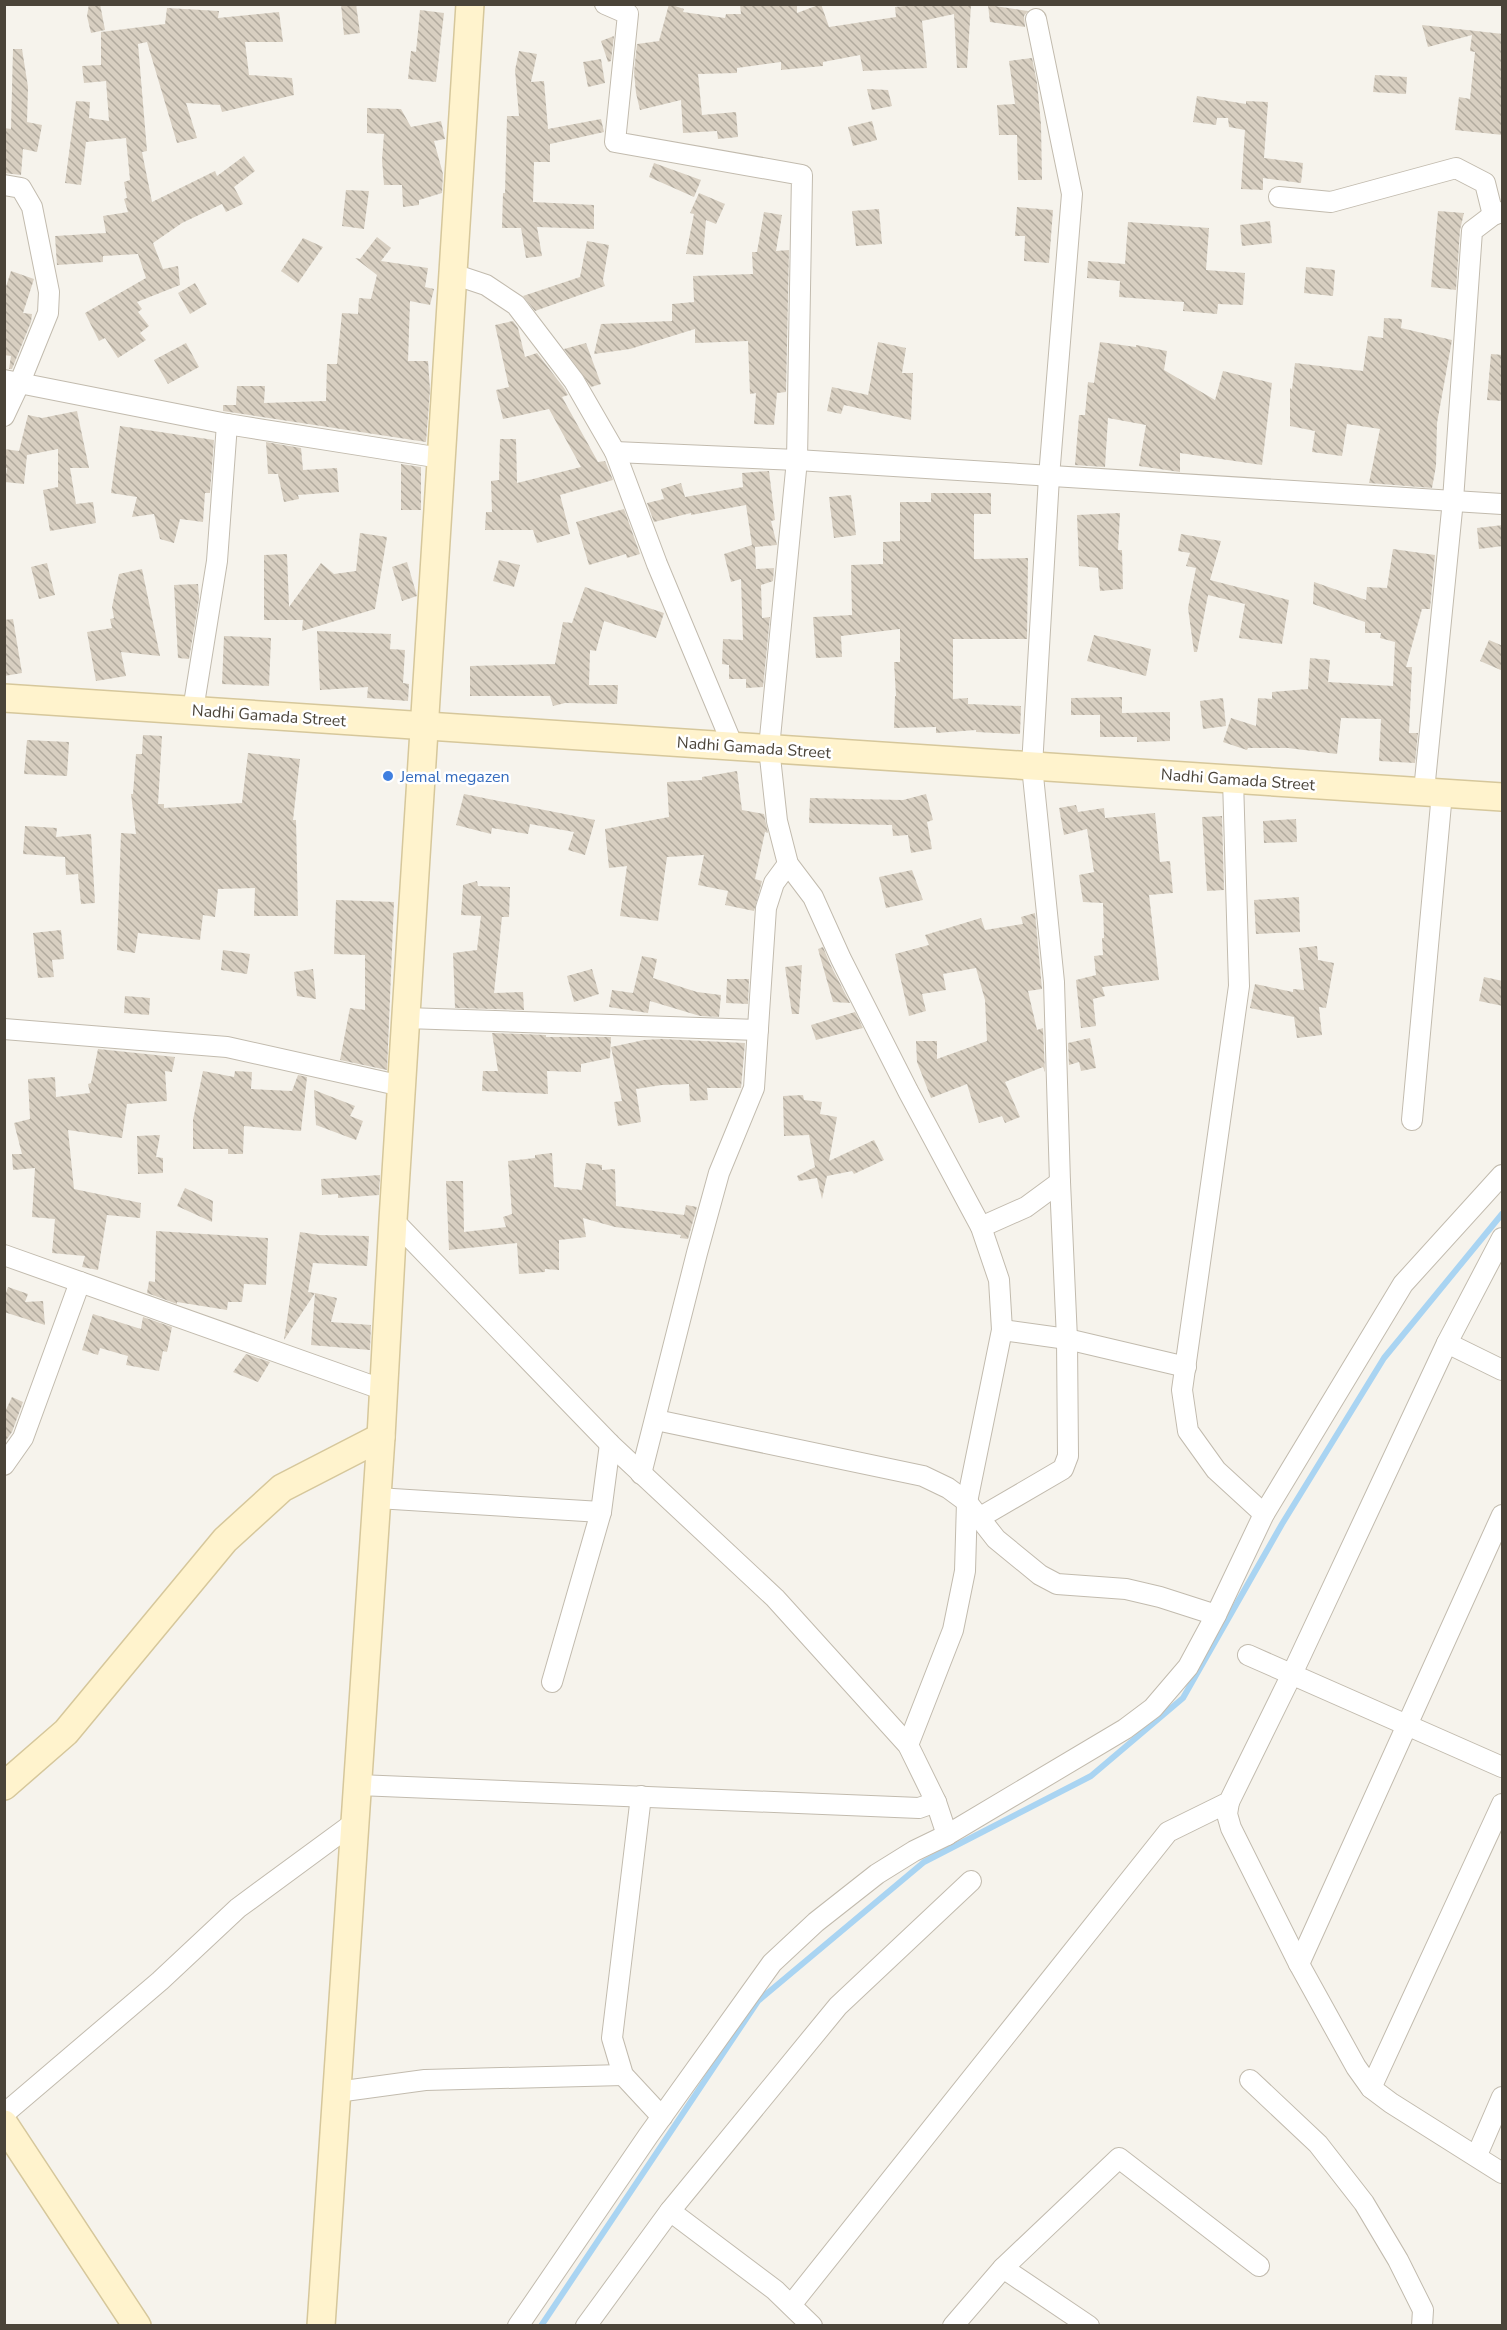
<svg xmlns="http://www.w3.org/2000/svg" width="1507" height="2330" font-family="'Nunito Sans',sans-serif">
<defs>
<pattern id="building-back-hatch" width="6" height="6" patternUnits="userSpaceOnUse" patternTransform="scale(1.5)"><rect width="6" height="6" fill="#d8cfc1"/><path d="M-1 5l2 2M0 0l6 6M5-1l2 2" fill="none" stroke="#b1aa9e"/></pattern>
</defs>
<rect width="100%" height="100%" fill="#f6f3ec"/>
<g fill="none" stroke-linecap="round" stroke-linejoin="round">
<path stroke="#a9d4f2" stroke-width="6" d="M541 2326 758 2001 924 1862 1091 1776 1183 1698 1282 1524 1384 1358 1502 1214"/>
</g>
<g fill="url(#building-back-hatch)">
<path d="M89 4H100L105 30 91 33 87 16Z"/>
<path d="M341 4H356L360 33 344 35Z"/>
<path d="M669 4 684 9 683 12 725 18 726 14H741L740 4H797V13L821 4 829 27 896 17 895 7 922 4 971 5 967 68H957L954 14 922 21 927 68 863 71 860 55 823 62V66L781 70V62L737 68V73L698 74 702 115 736 112 738 137 718 139 717 131 683 133 681 100 640 110 636 93 634 72 637 44 659 41Z"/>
<path d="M988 5 1028 11 1024 16 1025 27 990 22Z"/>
<path d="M167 8 219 11 218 18 279 12 283 42H245L249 75 292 78 294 95 222 112 220 105 186 103 197 138 177 143 147 42 138 44 147 151 142 152 152 202 215 171 217 176 244 156 255 171 234 187 243 204 226 212 222 204 182 223 153 243 163 269 178 266 180 285 137 302 142 309 138 312 149 326 140 333 146 340 118 358 105 338 99 341 85 313 146 278 138 254 103 256V262L57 265 55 236 106 233 103 216 128 212 124 199 127 198 124 182 130 180 126 138 86 142 81 185 65 183 76 101 90 102 89 118 109 121 106 81 84 83 82 66 101 65V32L165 24Z"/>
<path d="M420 10 444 13 436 82 408 79 411 51 416 52Z"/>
<path d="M1422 25 1503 34V135L1455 130 1459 97 1470 99 1475 52 1470 51 1472 35 1428 47Z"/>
<path d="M614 36 611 61 608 62 601 41Z"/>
<path d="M13 49H22L28 87 27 122 42 125 37 152 23 149 21 175 4 173V128L11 129Z"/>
<path d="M519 51 537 54 531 82 544 81 548 129 601 119 604 132 550 144V162H534L533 202 594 205V229L537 227 542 256 526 258 521 228H502L503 193H505L507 116H519L515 70Z"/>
<path d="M1032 58 1037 83 1041 124 1042 180H1018L1017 135H999L997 105 1015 104 1009 61Z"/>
<path d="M601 59 605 83 588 87 583 62Z"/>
<path d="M1375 75 1407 77 1406 94 1373 92Z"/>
<path d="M867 89 888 90 892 106 872 110Z"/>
<path d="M1197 96 1246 104V101L1268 102 1264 158 1303 163 1301 183 1263 178V190L1241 189 1245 130 1229 127 1228 118H1217L1216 125 1193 122Z"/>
<path d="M367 108 401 109 411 127 441 121 445 139 434 141 443 174 442 193 419 200V205L403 207 402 185H384L382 160 384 134 367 133Z"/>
<path d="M872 121 877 140 853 146 848 127Z"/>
<path d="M654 163 701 180 694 197 649 177Z"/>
<path d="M346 190 369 191 364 229 342 226Z"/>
<path d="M699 193 725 204 716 224 706 220 703 255 686 254 694 214 690 213Z"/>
<path d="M1017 207 1053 210 1049 263 1024 261 1025 236H1015Z"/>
<path d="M879 209 882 244 856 246 852 211Z"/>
<path d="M1438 211 1464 213 1460 230 1456 290 1431 287Z"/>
<path d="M764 212 782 215 776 251 789 250 786 392 777 393 774 425 754 424 756 393 750 394 748 341 695 343V329L630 349 594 354 601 324 672 321V304L694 302 693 276 753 274 752 252H757Z"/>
<path d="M1270 221 1272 243 1242 246 1240 225Z"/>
<path d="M1128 222 1209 228 1206 270 1245 273 1243 305 1218 304 1217 314 1183 311 1184 302 1119 297 1120 281 1087 278 1088 261 1125 264Z"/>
<path d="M377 237 391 248 381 261 428 268 425 287 434 289 430 305 410 301 408 361H428L430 390 426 442 223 411V405H236L237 386H265L264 403 326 401 327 364H337L342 313 358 314 359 298 371 299 377 275 355 258 360 259Z"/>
<path d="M303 238 323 247 298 283 281 271Z"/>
<path d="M587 241 609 245 603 280 605 286 535 311 523 296 580 277Z"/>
<path d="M1306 267 1335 270 1333 296 1304 293Z"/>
<path d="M11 271 34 279 23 313 32 314 31 322 12 369H9L11 356 4 355V293Z"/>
<path d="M195 283 207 304 190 314 178 293Z"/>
<path d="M1384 318 1402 319 1401 328 1452 340 1437 423 1436 466 1432 488 1369 483 1380 429 1347 424 1342 456 1312 452 1315 431 1290 426V388L1292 389 1295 363 1363 371 1368 336 1383 338Z"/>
<path d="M513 321 518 328 525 357 537 353 564 388 568 395 562 397 598 462 605 461 613 480 560 495 570 534 537 543 533 530H485L486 512H492L491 481 499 480 500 439H516L517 483 581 467 549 409 503 419 496 390 509 387 495 325Z"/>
<path d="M878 342 906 348 902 373H913L911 420 844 405 841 414 827 411 832 387 868 395Z"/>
<path d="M1100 342 1136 347V345L1167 351 1164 370 1215 400 1223 371 1272 383 1262 465 1180 453V472L1139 466 1146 425 1108 418 1105 467 1075 465 1079 415H1085L1088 382 1094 383Z"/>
<path d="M186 343 199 367 168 384 154 360Z"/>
<path d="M586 343 601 384 591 387 564 349Z"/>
<path d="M1491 354 1503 355V401L1487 400Z"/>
<path d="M77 411 89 468H70L76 504 93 502 96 523 50 531 43 490 58 487V449L27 455 24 484 5 482 7 468H4V449L19 451 28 415 42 418Z"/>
<path d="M120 426 214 440 210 493H205L203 522 180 519 174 543 160 539 154 514 132 517 137 497 111 493Z"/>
<path d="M266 442 301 448 303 470 337 468 339 492 298 495 299 499 284 502 278 474H268Z"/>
<path d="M401 464 421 467V510H401Z"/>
<path d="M769 471 775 520 771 521 777 545 755 547 756 569 774 568 773 581 761 585 762 618 770 617 763 687 746 688V679H729V665L722 664 723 639 743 640 741 579 731 582 724 554 752 545 746 505 691 515V513L654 522 647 503 664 499 661 489 681 483 685 497 743 487 742 473Z"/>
<path d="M931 493H991V514H974V559L1028 558 1027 639H953V699L968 698V704L1021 706 1020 734 976 732V730L936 733V727L894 728 895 696H896L894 662H900V629L841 636 842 657 816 658 813 617 852 615 851 565 883 564V542L900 541V502H931Z"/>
<path d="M851 495 856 535 834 538 829 497Z"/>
<path d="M624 509 640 554 627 558 626 554 589 565 576 522Z"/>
<path d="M1120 513 1118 550H1122L1123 589 1100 591 1098 568 1079 566 1077 515Z"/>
<path d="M1503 525V546L1479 549 1477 528Z"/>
<path d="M360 533 387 537 375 609 302 631 303 620H264V555L287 554 289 607 321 563 334 574 356 571Z"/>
<path d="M1181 534 1221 541 1210 580 1289 600 1282 644 1239 638 1245 604 1208 595 1197 652H1194L1188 608 1196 568 1186 566 1190 553 1178 551Z"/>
<path d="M1393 549 1435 555 1430 609H1422L1406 667H1412L1409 733H1418L1415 763 1379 761 1381 719 1341 718 1337 754 1288 748H1248L1247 750 1223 742 1231 718 1256 726 1258 698 1272 699V692L1308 689 1310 658 1330 660 1328 682 1393 686 1395 642 1380 638 1381 633H1365V622L1313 604 1314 582 1366 600 1367 587 1387 588Z"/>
<path d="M499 560 520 565 514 587 493 581Z"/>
<path d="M407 562 417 596 402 601 392 567Z"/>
<path d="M47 563 55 595 39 599 31 567Z"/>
<path d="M142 569 160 656 121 652 126 676 96 681 87 632 112 628 110 619 114 618 112 607 119 574Z"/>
<path d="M198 584 199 599 189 659 178 658 174 585Z"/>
<path d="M585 587 664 613 656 638 604 621 596 651 590 650 589 685H618L617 704 565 703 553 706 550 696H470V666L555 664 563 622 572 623Z"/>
<path d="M13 619 22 673 4 676V620Z"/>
<path d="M317 631 391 634 390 649 405 650 403 683 409 684 408 701 367 698 368 687 320 690Z"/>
<path d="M1094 635 1151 649 1146 676 1087 661Z"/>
<path d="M224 636 271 638 269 686 222 684Z"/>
<path d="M1489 640 1503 646V671L1480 661Z"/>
<path d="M1122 697V713L1170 712V741L1137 742V737H1100V715H1071V698Z"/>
<path d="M1223 698 1226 726 1203 729 1200 701Z"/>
<path d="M143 735 162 736 158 804H164V808L242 803 248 753 300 759 293 820H296L298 916H254L255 888 218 889 215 917 203 915 200 940 138 933 135 953 117 950 121 833 136 834 131 794H133L136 754H142Z"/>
<path d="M27 740 69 742 67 776 24 774Z"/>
<path d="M737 771 742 810 764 814 768 833 765 832 755 879 762 881 754 911 725 905 728 891 698 885 704 855 667 857 658 921 620 916 627 866 609 868 605 829 669 817 667 782 702 780V777Z"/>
<path d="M464 794 595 820 585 855 568 850 574 832 530 824 528 834 492 828 491 834 456 825Z"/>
<path d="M926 794 933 820 927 822 932 849 911 853 908 835 893 836 892 825 809 823 810 798 903 800Z"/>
<path d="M1076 805 1078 812 1104 808 1105 818 1155 813 1160 862 1170 861 1173 893 1149 895 1159 980 1102 987 1105 996 1093 999 1096 1026 1081 1028 1076 980 1096 975 1094 956 1103 955 1102 938H1104L1103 903 1083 902 1079 875 1094 872 1087 829 1064 835 1059 808Z"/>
<path d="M1222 816 1224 890 1207 891 1202 817Z"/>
<path d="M1296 819 1297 842 1264 843 1263 821Z"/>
<path d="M25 826 57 828 56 837 91 834 95 903 81 904 78 874 66 875 65 857 23 854Z"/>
<path d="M912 870 923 900 886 908 879 877Z"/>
<path d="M477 881 478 886 510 887 509 917H502L494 993 523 992 524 1010 455 1008 453 953 477 950 481 916 461 915 463 885Z"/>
<path d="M1299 897 1300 932 1256 934 1254 900Z"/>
<path d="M336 900 394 902 387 1070 340 1060 350 1008 365 1010V955L334 954Z"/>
<path d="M1035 913 1042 989 1028 991 1037 1030 1043 1028 1045 1072 1043 1067 1005 1082 1020 1117 1005 1123 1002 1116 979 1123 967 1084 931 1098 917 1062 916 1041H937V1059L987 1041 985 1000 976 968 943 974 946 990 922 994 926 1011 909 1016 895 954 929 945 925 935 981 918 985 930 1023 924 1021 917Z"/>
<path d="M61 930 64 959 52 960 54 977 38 978 33 933Z"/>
<path d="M1317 946 1318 960 1334 963 1326 1008 1319 1007 1322 1035 1297 1038 1294 1017 1250 1008 1255 984 1293 992V989L1304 990 1299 948Z"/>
<path d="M823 947 830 964 850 1003 833 1002 818 949Z"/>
<path d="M223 950 250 954 247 974 221 970Z"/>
<path d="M642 956 657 959 653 978 697 992 721 995 719 1017 700 1016 650 1001 648 1013 609 1007 612 990 633 993Z"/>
<path d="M802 965 799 1014H792L785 967Z"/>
<path d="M313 969 316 999 297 996 294 972Z"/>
<path d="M592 969 599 994 574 1002 567 976Z"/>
<path d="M1484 977 1503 981V1006L1479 1001Z"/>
<path d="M727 979H749L748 1004 726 1003Z"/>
<path d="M125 996 150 998 149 1015 124 1013Z"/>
<path d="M855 1012 863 1028 816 1040 811 1025Z"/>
<path d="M492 1033 546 1035V1037H611L610 1058 581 1064V1072L547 1071 548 1094 482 1091 483 1071H498Z"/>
<path d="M1090 1038 1096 1068 1081 1071 1079 1062 1069 1065 1068 1043Z"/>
<path d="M662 1039 745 1043 741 1088H707L708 1100 690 1101 689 1084 662 1085 636 1089 641 1122 618 1126 614 1102 622 1101 611 1047 644 1040Z"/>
<path d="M98 1049 175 1057 172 1072 165 1071 167 1101 127 1104 122 1138 68 1130 74 1189 141 1203 140 1218 107 1215 98 1270 82 1267 85 1256 52 1253 55 1219 32 1217 35 1168 13 1170 12 1154H22L14 1123 30 1119 28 1079 55 1077 56 1097 90 1093 88 1084 91 1083Z"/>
<path d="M203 1071 234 1077 235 1071 252 1072 251 1089 292 1091 298 1075 307 1077 301 1131 244 1126 243 1154H228V1149H193V1120Z"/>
<path d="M314 1090 355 1106 350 1116 363 1121 356 1140 316 1125Z"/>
<path d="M803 1095 804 1100 822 1102 820 1114 837 1117 829 1161 874 1140 884 1160 854 1174 852 1171 827 1176 822 1199 817 1178 799 1181 797 1176 815 1167 809 1135 784 1136 783 1096Z"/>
<path d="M160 1135 156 1157 163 1158V1173L138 1174 137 1136Z"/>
<path d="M552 1153 554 1187 582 1190 586 1163 602 1165V1170L615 1169 616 1206 684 1215 686 1205 697 1207 688 1239 680 1238 681 1235 615 1227 583 1218 586 1237 559 1240V1270L545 1269V1272L519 1274 517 1243 449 1250 446 1181H463L464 1232 506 1227 503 1217 512 1214 508 1161 535 1158V1155Z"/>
<path d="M380 1175 379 1195 338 1198V1194L322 1195 321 1179Z"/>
<path d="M185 1188 213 1201 212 1222 177 1206Z"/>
<path d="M156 1231 268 1238 266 1285 244 1284 242 1302H228L227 1310 177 1302V1304L147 1293 149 1281 155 1282Z"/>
<path d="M300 1232 319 1235 369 1236 367 1266 313 1263 308 1292 315 1293 284 1340Z"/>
<path d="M8 1287 28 1294 25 1302 43 1301 45 1325 4 1312V1298Z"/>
<path d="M315 1293 337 1298 331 1322 371 1325 370 1350 311 1345Z"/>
<path d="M93 1314 141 1329 143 1317 172 1327 167 1352 163 1351 159 1371 126 1365 128 1356 100 1348 98 1355 82 1350Z"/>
<path d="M246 1354 270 1362 258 1382 233 1372Z"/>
<path d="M12 1397 23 1402 12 1432 4 1443V1414Z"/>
</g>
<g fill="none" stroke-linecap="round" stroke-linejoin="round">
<g stroke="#c2bbae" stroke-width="22">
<g id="street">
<path d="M605 4 628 14 615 142 802 175 797 460 769 748 777 821 788 864 813 897 841 959 908 1091 981 1227 999 1280 1002 1330 967 1502 965 1571 953 1630 908 1745"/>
<path d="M4 185 21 188 32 207 49 292 48 313 20 382 4 416"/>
<path d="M1279 197 1331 202 1456 168 1485 183 1493 215"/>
<path d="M453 274 486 285 516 305 574 381 615 452 657 564 733 746"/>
<path d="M4 380 227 424 441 458"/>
<path d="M615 452 797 460 1502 504"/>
<path d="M193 710 217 561 227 424"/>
<path d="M1233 779 1239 986 1182 1390 1188 1431 1216 1470 1264 1514"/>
<path d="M1424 791 1453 500 1472 231 1493 215 1502 212"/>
<path d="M406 1018 758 1030"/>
<path d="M4 1029 227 1047 402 1086"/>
<path d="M1412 1120 1442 793"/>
<path d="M393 1220 610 1444 775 1598 908 1745 936 1802 947 1835"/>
<path d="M981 1227 1026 1207 1060 1182"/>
<path d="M4 1255 384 1390"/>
<path d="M1002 1330 1067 1339 1186 1367"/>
<path d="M1447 1343 1502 1370"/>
<path d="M656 1420 923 1476 948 1488 967 1502 996 1539 1040 1575 1057 1584 1126 1589 1160 1597 1216 1615"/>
<path d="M4 1465 23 1438 80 1282"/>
<path d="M641 1474 697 1253 719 1173 754 1088 766 908 774 883 788 864"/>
<path d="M377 1498 601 1512"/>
<path d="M979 1518 1063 1469 1068 1456 1067 1339 1060 1182 1054 982 1032 766 1049 477 1072 194 1036 19"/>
<path d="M1248 1655 1502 1767"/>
<path d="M552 1682 601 1512 610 1444"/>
<path d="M358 1785 919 1808 936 1802"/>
<path d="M641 1796 612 2038 623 2075 662 2117"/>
<path d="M1229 1802 1227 1814 1231 1828 1299 1964 1356 2067 1371 2088 1391 2103 1502 2173"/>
<path d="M1299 1964 1502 1515"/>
<path d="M1250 2080 1318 2144 1364 2203 1398 2260 1423 2310 1422 2326"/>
<path d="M1371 2088 1502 1804"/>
<path d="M337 2092 425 2080 623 2075"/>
<path d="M4 2114 160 1981 238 1908 355 1822"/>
<path d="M1477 2155 1502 2097"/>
<path d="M670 2211 775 2290 812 2326"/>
<path d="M1003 2268 1089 2326"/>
<path d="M791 2305 1168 1832 1229 1802 1292 1674 1447 1343 1502 1238"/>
<path d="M518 2326 648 2136 772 1963 816 1922 877 1874 914 1851 947 1835 1125 1729 1153 1708 1188 1667 1216 1615 1264 1514 1403 1284 1502 1175"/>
<path d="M586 2326 670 2211 838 2006 971 1881"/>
<path d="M953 2326 1003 2268 1119 2158 1259 2266"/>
</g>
</g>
<g stroke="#d6c79b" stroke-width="30">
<g id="secondary">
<path d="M4 698 1502 797"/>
<path d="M4 1786 66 1732 225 1540 282 1488 381 1437"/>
<path d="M4 2124 137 2326"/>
<path d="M321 2326 381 1437 393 1220 470 4"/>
</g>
</g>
<use href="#street" stroke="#fff" stroke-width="20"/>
<use href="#secondary" stroke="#fff3cd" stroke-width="27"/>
</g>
<circle fill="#3f7fe0" stroke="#fff" stroke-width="2" cx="388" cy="776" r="6"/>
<g text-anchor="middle" stroke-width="5" stroke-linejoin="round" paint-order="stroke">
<g font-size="16" fill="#4b4439" stroke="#fff">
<text transform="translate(269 715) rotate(4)" y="6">Nadhi Gamada Street</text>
<text transform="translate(754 747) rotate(4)" y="6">Nadhi Gamada Street</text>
<text transform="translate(1238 779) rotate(4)" y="6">Nadhi Gamada Street</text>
</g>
<g font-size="16" fill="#366cbe" stroke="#fff" text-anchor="start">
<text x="400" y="782">Jemal megazen</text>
</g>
</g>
<rect width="1507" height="2330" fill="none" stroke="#4b4439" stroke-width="12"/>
</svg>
